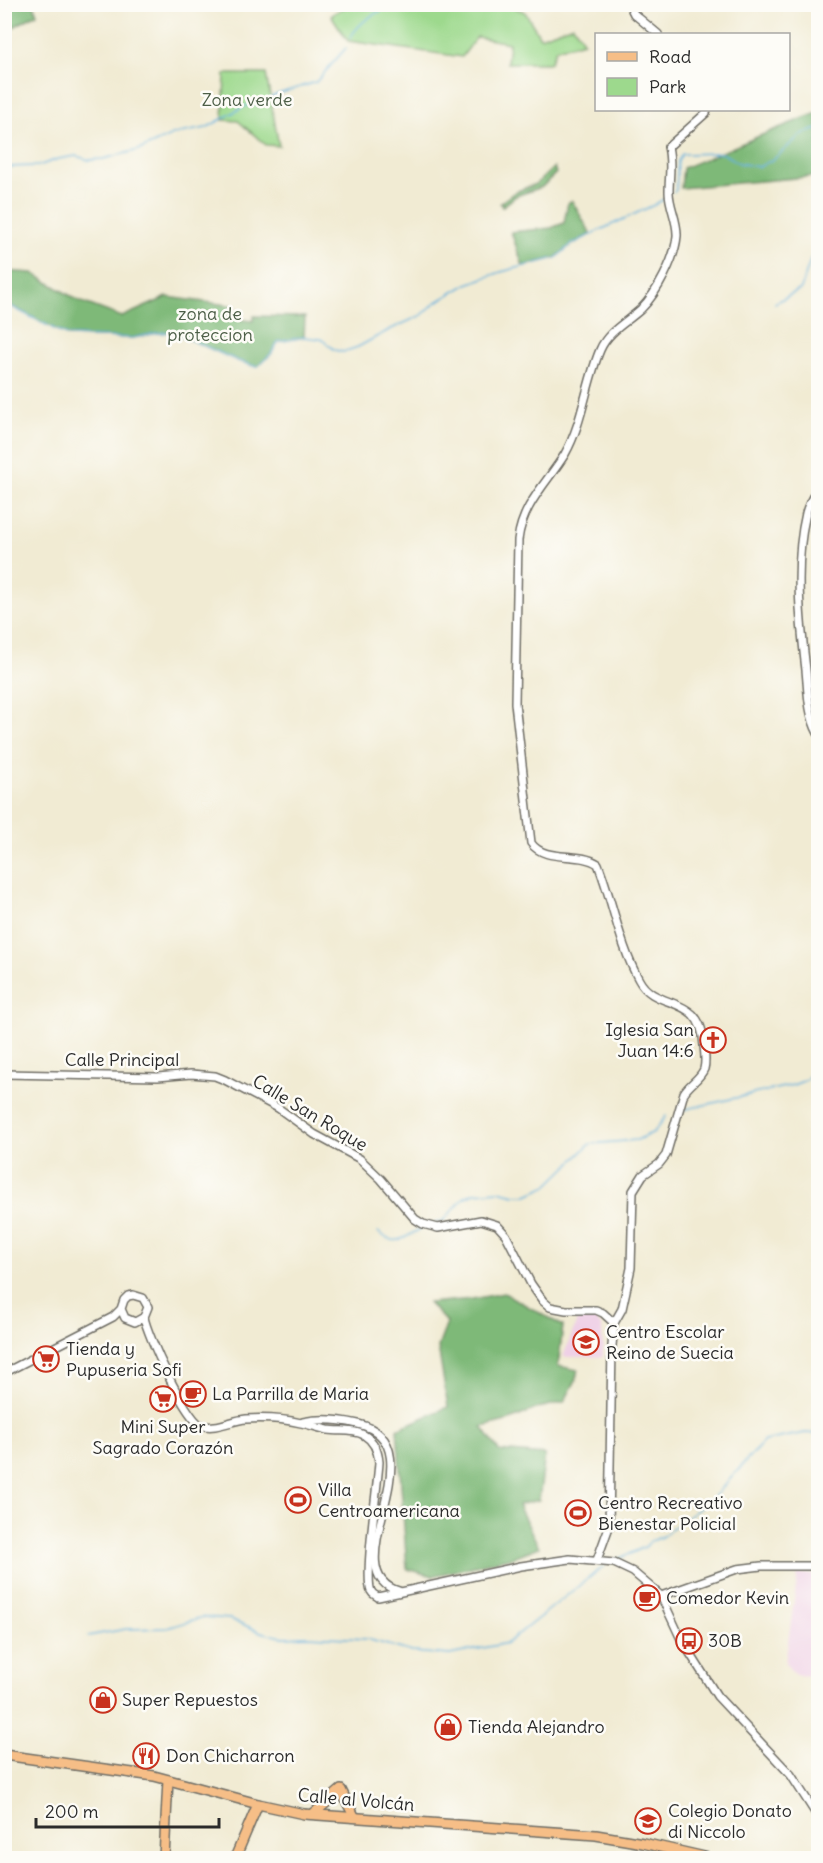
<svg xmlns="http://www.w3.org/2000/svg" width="823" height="1863" font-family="Delius,sans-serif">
<rect width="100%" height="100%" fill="#fdfcf7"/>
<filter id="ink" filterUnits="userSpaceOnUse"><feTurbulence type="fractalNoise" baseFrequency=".0167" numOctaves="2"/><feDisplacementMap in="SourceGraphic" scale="12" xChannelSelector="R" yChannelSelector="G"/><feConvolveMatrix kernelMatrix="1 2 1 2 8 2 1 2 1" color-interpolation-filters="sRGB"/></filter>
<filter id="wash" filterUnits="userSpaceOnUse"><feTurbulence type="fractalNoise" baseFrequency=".008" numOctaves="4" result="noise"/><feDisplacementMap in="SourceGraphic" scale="24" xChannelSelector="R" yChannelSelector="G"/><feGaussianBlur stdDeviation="1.35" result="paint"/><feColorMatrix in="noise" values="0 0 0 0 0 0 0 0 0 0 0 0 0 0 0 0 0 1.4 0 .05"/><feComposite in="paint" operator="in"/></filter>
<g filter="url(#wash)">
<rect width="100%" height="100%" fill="#f1ebd3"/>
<g fill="#efd0e6">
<path d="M578 1318 595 1319 602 1327 603 1357H563Z"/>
<path d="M798 1574H818V1676L795 1675 785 1663Z"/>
</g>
<g fill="#9dd98d" stroke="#64825c" stroke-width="1.5">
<path d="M350 4 509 5 525 12 540 37 573 25 584 42 556 49 550 63H507L509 43 477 37 462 57 348 41 331 15Z"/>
<path d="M225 74H266L279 146 266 145 238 121 223 120Z"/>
</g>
<g fill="#7eb978" stroke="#547252" stroke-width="1.5">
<path d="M5 4 34 5 37 14 5 32Z"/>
<path d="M818 113V176L681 188 683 168C729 150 772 129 818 113Z"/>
<path d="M554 167 556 173 542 187 516 196 502 207 500 203 515 192 536 184Z"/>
<path d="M572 201 591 234 571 245 555 258 523 266 511 232 551 228 564 223 568 202Z"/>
<path d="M4 271 33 273 79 301 122 317 167 297 235 306V319L253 321 254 316 305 317 304 337 278 342 271 354 257 367 238 361 173 332 157 333 133 338 68 336 5 303Z"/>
<path d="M504 1293 563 1326 558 1366 578 1370 575 1382 564 1402 538 1408 510 1420 482 1427 499 1451 545 1455 539 1500 518 1505 539 1547 513 1557 433 1576 407 1569 397 1429 448 1407 438 1347 447 1323 428 1303 472 1299Z"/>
</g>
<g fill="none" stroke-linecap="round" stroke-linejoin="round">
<g stroke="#64b1dd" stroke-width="1.5">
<path d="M350 38C361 19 380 9 401 4"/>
<path d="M4 167 38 166 58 159 76 156 89 160 103 159 139 150 175 134 206 128 245 106 260 103 278 94 316 82 346 48"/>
<path d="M674 192 676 190 678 161 682 154 722 153 739 163 759 167 775 158 802 134 818 129"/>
<path d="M4 303 68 336 133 338 157 333 173 332 238 361 257 367 271 354 278 342 304 337 321 339 335 350 343 352 358 347 389 330 422 315 435 303 467 284 501 272 556 258 571 245 596 232 654 205 664 199"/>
<path d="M775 303 801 289 811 258 818 256"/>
<path d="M682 1110 793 1085 806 1080 818 1064"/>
<path d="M435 1223 442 1222 465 1197 474 1193 499 1191 515 1195H527L547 1186 590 1144 637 1140 654 1132 666 1116"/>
<path d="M378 1232C397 1248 403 1238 422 1228"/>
<path d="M616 1560 645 1547 650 1542 663 1536 714 1497 764 1441 805 1433 818 1434"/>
<path d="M88 1636 126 1629 167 1628 203 1617 230 1619 261 1632 282 1637 308 1636 367 1639 412 1652 450 1655 507 1643 604 1566"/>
</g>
</g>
</g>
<g filter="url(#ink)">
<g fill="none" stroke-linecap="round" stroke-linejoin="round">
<g stroke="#706e66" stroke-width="10">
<g id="minor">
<path d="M629 4 634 14 658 34"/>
<path d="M818 488C813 496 808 504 806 513 794 564 800 619 806 670 808 690 808 715 818 733"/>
<path d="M4 1074 158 1077 191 1074 215 1076 225 1080 278 1108 314 1134 360 1159 381 1179 415 1219 423 1224 438 1228 481 1220 497 1225 506 1235 531 1284 543 1301 550 1307 566 1310H596L603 1313 614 1323"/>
<path d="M144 1317C147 1335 186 1419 201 1425 215 1430 232 1420 246 1419 264 1418 284 1419 301 1423 310 1425 319 1428 328 1430 340 1432 353 1429 364 1435 374 1441 378 1451 379 1462 378 1483 364 1578 371 1591 373 1595 375 1595 378 1597L521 1566 570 1559 614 1563 633 1572 661 1596 681 1639 717 1696 791 1775 818 1817"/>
<path d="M4 1373 113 1317 121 1309 124 1300 128 1296 133 1295 143 1298 148 1307 144 1317 135 1322 125 1318 121 1309"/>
<path d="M303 1422C321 1418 340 1420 358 1424 442 1443 330 1572 399 1591"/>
<path d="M597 1560 609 1527 612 1346 614 1323 622 1309 631 1268 633 1191 643 1175 659 1164 666 1155 684 1093C689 1084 700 1079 704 1069 706 1062 705 1054 704 1046 702 992 656 1012 639 980 619 944 613 902 598 864 579 851 545 863 531 843L515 703 518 540C522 505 547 483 565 454 583 422 586 383 600 350 608 331 627 322 641 309 657 293 675 259 677 236 678 222 669 206 669 192 669 176 672 163 668 147L706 113 707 110"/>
<path d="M661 1596 737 1569 761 1566H818"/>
</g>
</g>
<g stroke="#706e66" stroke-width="12">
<g id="major">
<path d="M4 1755 154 1776 258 1804 304 1814 596 1835 643 1843 709 1858"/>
<path d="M313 1814 341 1790 354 1816"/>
<path d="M164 1858 168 1780"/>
<path d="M235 1858 258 1804"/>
</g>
</g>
<use href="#minor" stroke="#fff" stroke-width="7"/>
<use href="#major" stroke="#f6be87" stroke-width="9"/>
</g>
</g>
<defs>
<g id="church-ring" transform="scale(1.35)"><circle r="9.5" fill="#fdfcf7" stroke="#c8321e" stroke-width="1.5"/><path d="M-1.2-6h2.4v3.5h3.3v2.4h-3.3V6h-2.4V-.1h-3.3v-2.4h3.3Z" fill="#c8321e"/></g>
<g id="school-ring" transform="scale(1.35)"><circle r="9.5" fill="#fdfcf7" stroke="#c8321e" stroke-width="1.5"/><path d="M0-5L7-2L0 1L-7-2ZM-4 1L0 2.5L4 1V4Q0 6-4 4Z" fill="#c8321e"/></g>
<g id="supermarket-ring" transform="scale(1.35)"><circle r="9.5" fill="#fdfcf7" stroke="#c8321e" stroke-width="1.5"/><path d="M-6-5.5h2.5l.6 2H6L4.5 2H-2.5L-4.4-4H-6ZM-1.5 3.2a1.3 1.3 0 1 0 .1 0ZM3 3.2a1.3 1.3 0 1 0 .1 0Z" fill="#c8321e"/></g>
<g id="cafe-ring" transform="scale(1.35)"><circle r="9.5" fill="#fdfcf7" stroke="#c8321e" stroke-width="1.5"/><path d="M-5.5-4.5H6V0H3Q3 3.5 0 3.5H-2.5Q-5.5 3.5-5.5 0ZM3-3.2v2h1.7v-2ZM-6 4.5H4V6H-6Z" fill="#c8321e"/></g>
<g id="stadium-ring" transform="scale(1.35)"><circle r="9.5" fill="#fdfcf7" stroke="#c8321e" stroke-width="1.5"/><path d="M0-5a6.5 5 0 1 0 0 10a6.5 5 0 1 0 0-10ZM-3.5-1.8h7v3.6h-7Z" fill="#c8321e"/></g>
<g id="bus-ring" transform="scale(1.35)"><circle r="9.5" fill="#fdfcf7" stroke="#c8321e" stroke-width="1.5"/><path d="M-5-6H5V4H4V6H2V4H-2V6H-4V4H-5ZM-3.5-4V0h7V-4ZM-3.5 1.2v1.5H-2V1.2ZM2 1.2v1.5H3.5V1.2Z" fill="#c8321e"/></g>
<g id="shop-ring" transform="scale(1.35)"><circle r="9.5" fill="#fdfcf7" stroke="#c8321e" stroke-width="1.5"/><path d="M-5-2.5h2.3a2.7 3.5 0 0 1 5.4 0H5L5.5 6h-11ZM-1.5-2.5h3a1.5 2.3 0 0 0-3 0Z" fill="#c8321e"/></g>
<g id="restaurant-ring" transform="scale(1.35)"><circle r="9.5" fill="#fdfcf7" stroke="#c8321e" stroke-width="1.5"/><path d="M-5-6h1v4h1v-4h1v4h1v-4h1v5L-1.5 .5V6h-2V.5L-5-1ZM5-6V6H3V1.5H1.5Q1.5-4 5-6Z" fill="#c8321e"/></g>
</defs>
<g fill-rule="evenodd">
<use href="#church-ring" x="713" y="1040"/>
<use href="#school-ring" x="586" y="1342"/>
<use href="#supermarket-ring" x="46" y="1359"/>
<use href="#cafe-ring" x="193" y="1394"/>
<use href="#supermarket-ring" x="163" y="1399"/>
<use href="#stadium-ring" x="298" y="1500"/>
<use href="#stadium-ring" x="578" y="1513"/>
<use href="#cafe-ring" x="647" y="1598"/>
<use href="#bus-ring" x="689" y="1641"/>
<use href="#shop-ring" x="103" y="1700"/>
<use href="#shop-ring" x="448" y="1727"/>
<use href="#restaurant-ring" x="146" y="1756"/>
<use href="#school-ring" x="648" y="1821"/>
</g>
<g text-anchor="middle" stroke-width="5" stroke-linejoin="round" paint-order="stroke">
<g font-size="18" fill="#4d5f48" stroke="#fdfcf7">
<text x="247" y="106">Zona verde</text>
<text x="210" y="320">zona de<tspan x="210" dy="21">proteccion</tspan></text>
</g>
<g font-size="18" fill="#2b2b2b" stroke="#fdfcf7" text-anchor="start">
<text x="694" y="1036" text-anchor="end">Iglesia San<tspan x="694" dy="21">Juan 14:6</tspan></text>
<text x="606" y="1338">Centro Escolar<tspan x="606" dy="21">Reino de Suecia</tspan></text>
<text x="66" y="1355">Tienda y<tspan x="66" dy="21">Pupuseria Sofi</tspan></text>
<text x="212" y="1400">La Parrilla de Maria</text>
<text x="163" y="1433" text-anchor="middle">Mini Super<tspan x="163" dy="21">Sagrado Corazón</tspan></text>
<text x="318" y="1496">Villa<tspan x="318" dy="21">Centroamericana</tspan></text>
<text x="598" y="1509">Centro Recreativo<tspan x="598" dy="21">Bienestar Policial</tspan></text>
<text x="666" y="1604">Comedor Kevin</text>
<text x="708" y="1647">30B</text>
<text x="122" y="1706">Super Repuestos</text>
<text x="468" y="1733">Tienda Alejandro</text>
<text x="166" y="1762">Don Chicharron</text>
<text x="668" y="1817">Colegio Donato<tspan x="668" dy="21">di Niccolo</tspan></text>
</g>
<g font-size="18" fill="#2b2b2b" stroke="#fdfcf7">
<text x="122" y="1066">Calle Principal</text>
<text transform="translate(310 1113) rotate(31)" y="6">Calle San Roque</text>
<text transform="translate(356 1800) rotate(5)" y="6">Calle al Volcán</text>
</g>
</g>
<rect width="823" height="1863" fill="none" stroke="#fdfcf7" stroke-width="24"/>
<rect x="595" y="33" width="195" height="78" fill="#fdfcf7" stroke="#a9a8a5" stroke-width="1.5"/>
<rect x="607" y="52" width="30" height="9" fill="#f6be87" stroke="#a9a8a5" stroke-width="1.5"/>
<text x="649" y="63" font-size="18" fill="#2b2b2b">Road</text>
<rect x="607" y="78" width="30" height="18" fill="#9dd98d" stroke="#a9a8a5" stroke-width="1.5"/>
<text x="649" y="93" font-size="18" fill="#2b2b2b">Park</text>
<path d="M36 1818v9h183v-9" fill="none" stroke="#2b2b2b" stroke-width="3"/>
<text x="45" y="1818" font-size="18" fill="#2b2b2b" stroke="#fdfcf7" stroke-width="4.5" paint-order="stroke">200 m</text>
</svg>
